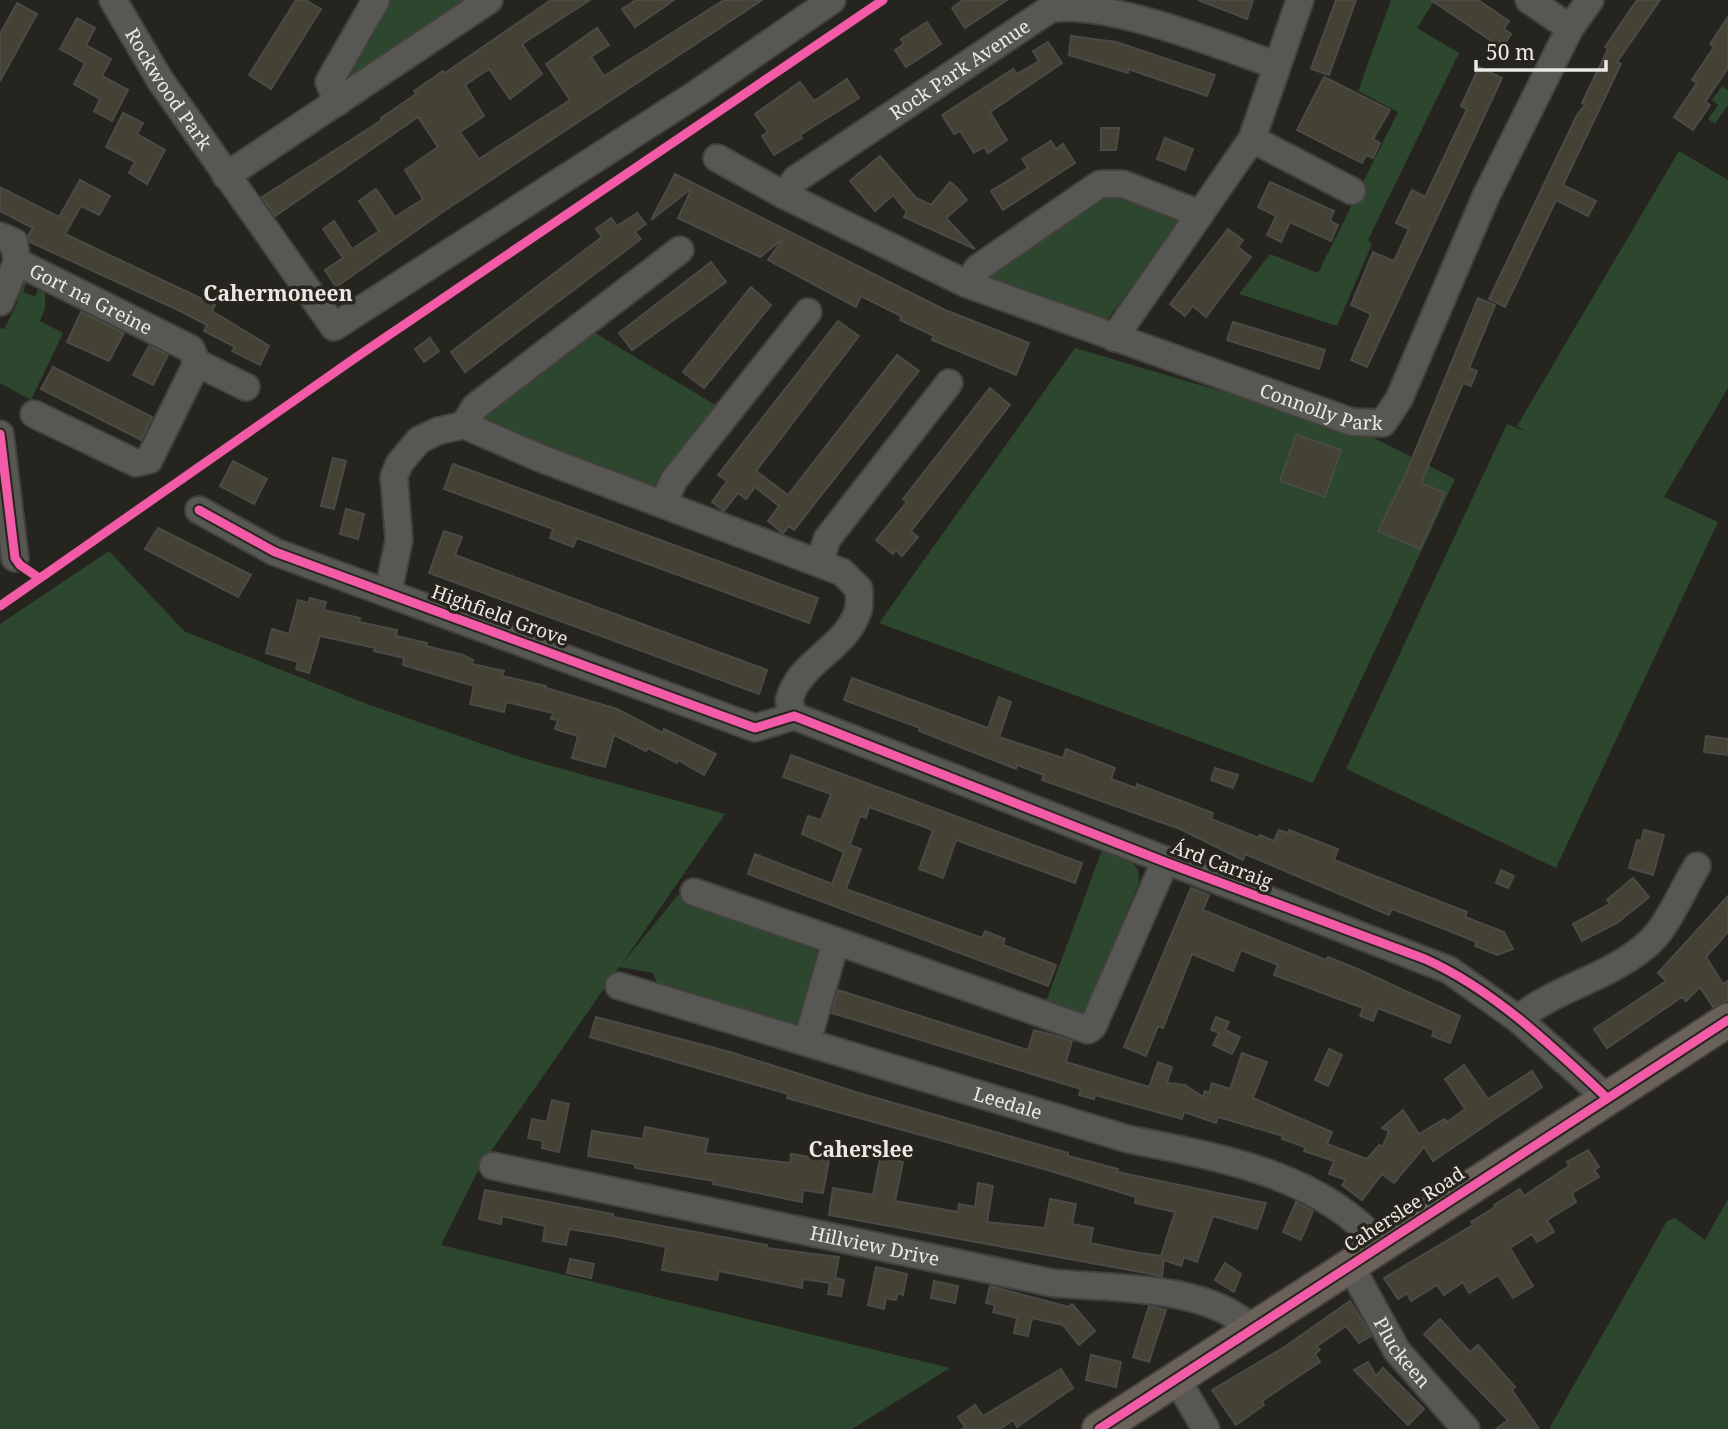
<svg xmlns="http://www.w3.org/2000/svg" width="1728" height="1429" font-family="'Noto Serif',serif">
<rect width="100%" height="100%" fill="#25241f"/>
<g fill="#2c472d">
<path d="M385 0H474L354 78 345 74Z"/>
<path d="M1391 0H1435L1417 28 1459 53 1368 240 1372 244 1337 326 1239 294 1270 254 1318 273 1398 112 1358 91Z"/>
<path d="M1722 86 1728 90V105L1715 124 1708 119 1718 105 1712 100Z"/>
<path d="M1679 151 1728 180V388L1664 497 1718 522 1556 868 1346 769 1507 424 1527 432 1517 426Z"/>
<path d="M1122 193 1179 215 1178 223 1107 320 995 288 991 278 993 267 1091 199Z"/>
<path d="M22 280 27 282 23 292 35 297 39 287 45 291V308L40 321 63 333 31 400 0 383V328L4 329 18 302 6 296Z"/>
<path d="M590 330 719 407 657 489 649 491 483 420 485 408Z"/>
<path d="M1075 348 1366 434 1455 479 1313 783 879 623Z"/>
<path d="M109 551 184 631 367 704 523 758 725 814 621 965 678 895 815 946 820 959 800 1022 791 1026 658 987 653 973 619 967 480 1167 441 1245 950 1368 852 1429H0V624Z"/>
<path d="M1102 850 1130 861 1138 869 1139 882 1087 1007 1079 1017 1044 1007Z"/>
<path d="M1728 1199V1429H1549L1667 1221 1675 1218 1705 1240Z"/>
</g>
<g fill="#444135" stroke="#4a4a46" stroke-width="2">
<path d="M296 0H305L321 9 271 89 249 75Z"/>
<path d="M551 0H590L522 44 542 74 510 99 489 69 465 85 484 116 460 132 479 159 570 100 546 64 597 28 609 45 591 57 604 76 724 0H762L444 211 336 287 325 270 343 258 323 229 334 221 352 249 379 231 359 201 376 189 395 217 423 199 405 170 438 147 418 117 275 216 262 197 382 120 381 118 416 94 414 91 443 71 445 73Z"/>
<path d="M636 0H674L635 27 622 9Z"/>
<path d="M963 0H1007L965 28 952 8Z"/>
<path d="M1198 0H1253L1247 19Z"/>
<path d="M1336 0H1356L1329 75 1311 69Z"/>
<path d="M1431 0H1478L1509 21 1504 29 1511 34 1502 48Z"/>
<path d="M1637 0H1660L1617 62 1621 64 1563 185 1596 201 1588 216 1556 200 1505 307 1489 299 1577 115 1585 105 1582 103 1608 49 1605 47Z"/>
<path d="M17 3 37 14 0 81V34Z"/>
<path d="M1728 17V68L1705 102 1710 105 1693 130 1674 117 1697 83 1692 80 1714 47 1710 44Z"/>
<path d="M77 18 95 28 86 45 111 59 102 76 128 90 112 121 94 111 100 99 74 84 85 63 60 49Z"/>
<path d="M927 22 941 44 906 67 895 50 904 44 901 39Z"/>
<path d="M1071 36 1116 42 1215 75 1207 96 1128 69V73L1069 55Z"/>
<path d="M1048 42 1062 63 990 112 1007 140 988 153 984 147 974 153 960 131 954 134 942 115 1013 69 1017 74 1039 61 1033 51Z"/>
<path d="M1479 67 1502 78 1367 367 1351 360 1371 314 1351 305 1373 252 1394 261 1409 229 1396 223 1412 190 1425 197 1467 109 1461 106Z"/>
<path d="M1324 77 1390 110 1373 139 1380 143 1373 158 1366 155 1362 163 1297 130Z"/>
<path d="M847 79 859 98 800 135 802 138 774 155 762 136 768 132 755 114 800 82 814 101Z"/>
<path d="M123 113 143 123 137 134 165 150 147 184 129 173 135 162 106 147Z"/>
<path d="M1101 128H1119L1116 150H1101Z"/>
<path d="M1165 138 1193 149 1185 170 1157 159Z"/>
<path d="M1051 141 1056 149 1063 144 1075 163 1003 210 991 191 1028 168 1022 159Z"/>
<path d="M880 156 916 198 931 205 950 182 956 187 967 200 946 218 975 249 904 217 907 212 893 195 875 211 850 181Z"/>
<path d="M675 174 945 310 1029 343 1016 375 932 340 934 336 900 320 901 316 861 296 856 307 768 260 783 239 760 257 678 218 692 188 651 220Z"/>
<path d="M80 180 110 196 99 215 81 206 65 234 215 305 212 311 269 346 260 365 232 351 235 347 204 331 207 325 178 310 30 242 28 236 33 228 0 211V187L59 217Z"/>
<path d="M1270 182 1334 211 1330 221 1338 225 1331 241 1290 222 1281 242 1267 235 1276 216 1258 207Z"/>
<path d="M637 213 646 224 635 232 641 239 465 372 451 352 602 237 596 229 611 218 617 226Z"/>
<path d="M1228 229 1243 240 1238 247 1251 257 1206 317 1193 306 1185 316 1170 304Z"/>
<path d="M711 262 726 282 632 350 619 333Z"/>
<path d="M751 287 771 305 704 388 683 372Z"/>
<path d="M1478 298 1495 305 1469 368 1477 371 1471 386 1463 383 1421 483 1445 493 1420 549 1378 531 1405 476Z"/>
<path d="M81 312 124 333 109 361 67 342Z"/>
<path d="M838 321 859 336 756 471 788 495 897 355 919 371 794 530 789 526 783 533 768 521 779 506 755 487 746 499 738 493 724 511 712 502 727 481 718 475Z"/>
<path d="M1233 322 1325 350 1319 369 1227 340Z"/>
<path d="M430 338 439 351 424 362 415 349Z"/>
<path d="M149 346 168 355 153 385 133 375Z"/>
<path d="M53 367 152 417 141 440 41 389Z"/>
<path d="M990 388 1010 405 911 531 918 537 902 556 896 550 893 554 876 540 907 502 903 499Z"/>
<path d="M1296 435 1341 450 1325 497 1280 481Z"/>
<path d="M333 458 346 461 334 509 321 506Z"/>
<path d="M233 461 267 479 254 504 220 486Z"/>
<path d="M453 464 818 598 809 623 577 538 573 547 550 538 553 529 444 489Z"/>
<path d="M346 509 364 514 358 539 340 534Z"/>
<path d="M158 528 251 575 238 597 145 549Z"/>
<path d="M444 531 462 537 455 555 767 670 759 694 429 573Z"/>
<path d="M310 598 326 602 324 610 360 618 359 622 397 630 396 636 427 643 426 646 463 655 473 660 472 664 504 671 502 676 546 686V688L617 709 663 733 664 729 716 754 704 775 678 760 677 763 648 748 646 751 614 735 605 767 572 758 578 736 555 729 558 720 551 719 553 713 506 702 504 712 470 704 474 686 403 665 404 658 374 651 375 648 320 636 309 673 296 669 298 662 266 653 272 629 289 634 298 600 308 603Z"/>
<path d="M852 678 988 728 999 697 1011 702 999 737 1063 758 1066 749 1115 768 1111 779 1136 788 1137 784 1213 813 1211 819 1259 838 1260 835 1274 841 1279 830 1288 833 1289 830 1338 849 1334 860 1467 912 1465 917 1504 932 1513 949 1497 955 1475 946 1477 942 1429 923 1392 909 1389 915 1245 854 1243 860 1180 829 1042 780 1044 775 1017 765 1016 769 919 731 920 728 844 700Z"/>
<path d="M1706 736 1728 739V755L1704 752Z"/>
<path d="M791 755 1082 863 1075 883 956 840 943 878 919 869 933 830 869 807 866 818 860 816 850 845 861 849 846 889 982 938 985 931 1005 939 1003 945 1056 965 1048 986 748 874 755 854 832 884 844 852 802 834 808 816 821 820 831 794 783 777Z"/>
<path d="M1215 768 1238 775 1233 788 1211 780Z"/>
<path d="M1644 830 1664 835 1653 875 1629 868 1637 840 1641 841Z"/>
<path d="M1501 870 1514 876 1508 888 1496 883Z"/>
<path d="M1633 878 1649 897 1617 923 1582 941 1573 924 1610 904 1607 900Z"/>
<path d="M1191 888 1209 895 1203 910 1326 960 1328 957 1360 970 1460 1016 1450 1043 1432 1036 1434 1030 1378 1008 1373 1021 1360 1016 1363 1008 1274 975 1278 965 1241 950 1233 971 1192 954 1163 1028 1158 1026 1146 1056 1124 1047Z"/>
<path d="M1728 896V932L1706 957 1723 984 1728 981V1000L1713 1007 1700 987 1686 1001 1682 997 1607 1048 1594 1029 1666 981 1658 973Z"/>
<path d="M838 990 1028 1050 1034 1030 1067 1039 1072 1041 1066 1062 1149 1087 1158 1062 1172 1067 1167 1083 1185 1085 1203 1097 1205 1091 1209 1093 1212 1083 1230 1089 1242 1053 1267 1062 1253 1098 1332 1132 1327 1144 1367 1159 1379 1145 1383 1146 1389 1131 1382 1128 1403 1110 1419 1134 1444 1119 1446 1121 1440 1127 1465 1109 1445 1079 1464 1065 1488 1099 1532 1071 1542 1087 1433 1161 1424 1147 1394 1183 1382 1174 1362 1200 1342 1185 1346 1180 1329 1174 1334 1161 1304 1151 1305 1147 1282 1139 1283 1136 1218 1117 1216 1123 1184 1112 1182 1119 1095 1095 1094 1099 1079 1095 1081 1089 832 1013Z"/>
<path d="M596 1017 730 1052 859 1093 1068 1153V1156L1118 1169 1117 1172 1266 1203 1257 1229 1213 1216 1197 1262 1184 1257 1181 1266 1164 1260 1162 1276 829 1215 833 1188 873 1195 880 1158 903 1162 895 1201 958 1212 959 1204 975 1207 978 1183 993 1186 987 1222 1045 1228 1050 1199 1076 1204 1072 1224 1093 1228 1090 1243 1128 1251 1161 1256 1175 1212 1135 1203 1136 1197 1051 1171 787 1098 788 1094 590 1037Z"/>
<path d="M1216 1017 1229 1022 1225 1030 1240 1037 1232 1054 1213 1045 1219 1033 1211 1030Z"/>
<path d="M1329 1049 1342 1055 1328 1086 1315 1080Z"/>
<path d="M552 1100 569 1104 559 1152 542 1148 543 1141 528 1138 532 1119 547 1122Z"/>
<path d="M645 1127 708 1139 705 1153 790 1163 791 1154 829 1160 823 1193 803 1190 802 1202 713 1184 714 1181 635 1168V1164L588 1156 592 1131 643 1139Z"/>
<path d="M1588 1150 1599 1167 1594 1170 1599 1177 1572 1193 1576 1202 1547 1220 1554 1232 1537 1242 1532 1234 1510 1248 1533 1286 1513 1298 1498 1275 1469 1293 1463 1282 1444 1295 1437 1285 1411 1301 1407 1293 1398 1299 1384 1278 1473 1225 1471 1222 1495 1207 1494 1205 1520 1189 1524 1196 1569 1166 1567 1162Z"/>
<path d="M485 1190 613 1214V1217L767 1245 766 1248 839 1257 835 1278 844 1280 841 1296 828 1294 830 1283 803 1279 802 1288 719 1271 717 1280 662 1270 666 1247 618 1237 569 1229 566 1245 543 1241 545 1226 502 1216 501 1224 479 1219Z"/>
<path d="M1296 1202 1313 1211 1301 1240 1283 1232Z"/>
<path d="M570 1259 594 1264 591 1278 567 1273Z"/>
<path d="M1225 1263 1241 1274 1234 1292 1215 1280Z"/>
<path d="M876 1267 907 1274 903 1295 898 1293 896 1300 886 1298 884 1309 868 1305Z"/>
<path d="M934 1281 958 1286 955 1303 931 1298Z"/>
<path d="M990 1286 1069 1307 1072 1304 1095 1331 1079 1345 1063 1325 1032 1318 1028 1336 1014 1333 1017 1318 993 1312 995 1305 986 1303Z"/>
<path d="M1350 1301 1371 1336 1359 1343 1346 1326 1317 1346 1320 1350 1315 1354 1320 1362 1262 1401 1264 1405 1236 1425 1212 1390 1283 1348Z"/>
<path d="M1149 1306 1166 1310 1149 1362 1133 1357Z"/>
<path d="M1440 1319 1470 1352 1478 1345 1515 1387 1512 1390 1539 1429H1496L1508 1420 1424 1334Z"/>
<path d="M1091 1355 1121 1362 1116 1387 1086 1380Z"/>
<path d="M1368 1362 1376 1376 1383 1368 1424 1409 1408 1425 1354 1370Z"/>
<path d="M1061 1369 1073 1388 1017 1427 1013 1420 1000 1429H962L965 1427 958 1417 975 1405 983 1416Z"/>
</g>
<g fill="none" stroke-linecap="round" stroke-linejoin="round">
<g stroke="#42413d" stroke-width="30">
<g id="minor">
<path id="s1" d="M113 0 160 80 334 327 696 94 832 0"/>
<path d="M1529 0 1570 28"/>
<path d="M338 102 329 82 376 0"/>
<path d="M1252 139 1352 191"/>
<path id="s2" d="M717 158 784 195 967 284 1352 422 1383 423 1399 399 1486 196 1570 28 1590 0"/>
<path d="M226 176 489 0"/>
<path id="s3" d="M784 195 796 179 1050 9C1109 0 1218 45 1276 65"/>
<path d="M0 236 14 242 17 262"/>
<path d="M967 284 978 268 1100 184H1123L1200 214"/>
<path id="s4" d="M0 302 17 262 191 349 197 363 149 460 136 463 34 414"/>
<path d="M1114 338 1252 139 1300 0"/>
<path d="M197 363 246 387"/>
<path d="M464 425 475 407 680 250"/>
<path d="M0 434 15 558"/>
<path d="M663 504 674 480 808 312"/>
<path d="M199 510 275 552 755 728 794 716"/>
<path d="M820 561 827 539 949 383"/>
<path d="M388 593 399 540 394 477 399 464 419 440 438 431 464 425 540 458 842 572 859 589C859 595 860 605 858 611 845 650 798 662 789 701L794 716"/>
<path d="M794 716 1449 970 1518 1019 1607 1098"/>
<path d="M694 892 836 941 807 1042"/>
<path d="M836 941 1088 1030 1093 1026 1165 862"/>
<path id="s5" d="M619 986 1128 1139C1217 1157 1318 1173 1380 1245"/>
<path d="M1518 1019C1558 986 1614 977 1652 940 1669 923 1684 887 1697 866"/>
<path id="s6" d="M493 1166 1053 1283C1113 1289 1206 1284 1252 1329"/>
<path id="s7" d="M1350 1265 1397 1351 1466 1429"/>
<path d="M1176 1378 1206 1429"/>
</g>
</g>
<g stroke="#42413d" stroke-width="37">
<path id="major" d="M1099 1429 1728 1020"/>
</g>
<use href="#minor" stroke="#575754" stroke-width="26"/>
<use href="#major" stroke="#6a625a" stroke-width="33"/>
<g stroke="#27251d" stroke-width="13">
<g id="cycleway">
<path d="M0 434 15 558 20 565 39 578"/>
<path d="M199 510 275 552 755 728 794 716 1165 862 1425 959C1494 990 1552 1046 1607 1098"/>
<path d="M0 606 358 356 883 0"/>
<path d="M1099 1429 1728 1020"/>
</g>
</g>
<use href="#cycleway" stroke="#f35aa7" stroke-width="9"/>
</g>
<g text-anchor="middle" stroke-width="7" stroke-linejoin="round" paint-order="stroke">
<g font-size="19" fill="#eae9e4" stroke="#27251d">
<text dy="7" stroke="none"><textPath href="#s3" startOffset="217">Rock Park Avenue</textPath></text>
<text dy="7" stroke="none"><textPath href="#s1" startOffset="105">Rockwood Park</textPath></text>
<text dy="7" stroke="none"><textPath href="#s4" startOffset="126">Gort na Greine</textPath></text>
<text dy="7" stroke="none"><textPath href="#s2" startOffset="656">Connolly Park</textPath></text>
<text transform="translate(500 615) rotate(20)" y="7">Highfield Grove</text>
<text transform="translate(1222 864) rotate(20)" y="7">Árd Carraig</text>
<text dy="7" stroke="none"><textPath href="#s5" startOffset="406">Leedale</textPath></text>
<text transform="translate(1404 1209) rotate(-33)" y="7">Caherslee Road</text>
<text dy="7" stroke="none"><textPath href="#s6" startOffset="390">Hillview Drive</textPath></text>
<text dy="7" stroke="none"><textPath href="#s7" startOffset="102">Pluckeen</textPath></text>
</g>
<g font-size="21" font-weight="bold" fill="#eae9e4" stroke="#27251d">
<text x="278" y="301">Cahermoneen</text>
<text x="861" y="1157">Caherslee</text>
</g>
</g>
<path d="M1476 60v10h130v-10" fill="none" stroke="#eae9e4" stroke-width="3.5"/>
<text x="1486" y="60" font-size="21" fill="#eae9e4" stroke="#27251d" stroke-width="5" paint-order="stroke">50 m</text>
</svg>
